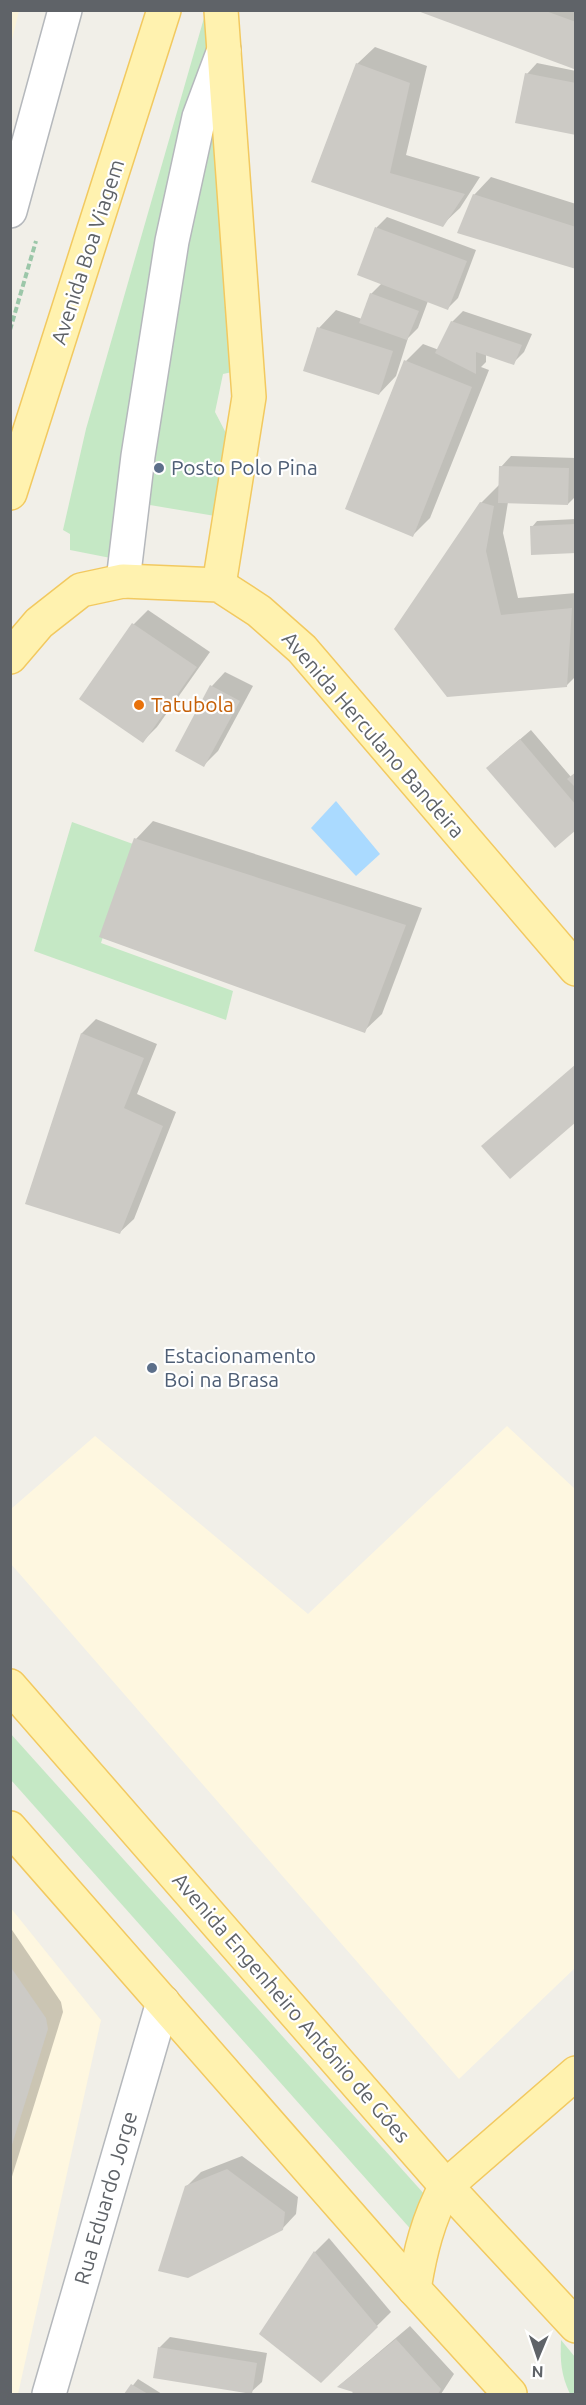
<svg xmlns="http://www.w3.org/2000/svg" width="586" height="2405" font-family="Ubuntu,sans-serif">
<rect width="100%" height="100%" fill="#f1efe8"/>
<g fill="#fef7e0">
<path d="M507 1426 575 1489V1968L459 2079 11 1564V1509L95 1436 308 1614Z"/>
<path d="M10 1907 101 2020 18 2394H10Z"/>
</g>
<g fill="#c5e8c5">
<path d="M206 11 237 371 223 374 215 412 228 437 221 517 144 504 131 562 70 550V534L63 530 86 429Z"/>
<path d="M72 822 133 844 101 943 233 991 226 1020 34 951Z"/>
<path d="M10 1733 426 2196 415 2234 11 1780Z"/>
<path d="M561 2340 575 2357V2394H570C561 2375 560 2361 561 2340Z"/>
</g>
<path fill="#fbf3d9" d="M11 10 19 11 11 44 10 11Z"/>
<path fill="#aadaff" d="M336 801 380 854 356 876 311 828Z"/>
<g fill="#0003">
<path d="M419 10H576V66Z"/>
<path d="M375 47 427 66 406 155 480 177 460 208 442 225 313 181 357 64Z"/>
<path d="M537 63 576 71V134L527 74Z"/>
<path d="M491 177 576 204V267L474 195Z"/>
<path d="M387 217 476 250 458 298 448 308 428 301 418 328 408 338 396 376 379 394 319 328 336 310 362 319 371 294 382 283 359 274 377 227Z"/>
<path d="M463 311 532 334 524 352 513 363 486 354V362L481 367 489 370 430 518 413 535 406 361 423 344 439 350 452 322Z"/>
<path d="M511 456 576 458V496L568 504 508 502 503 533 518 598 576 593V676L566 686 448 695 481 503 499 485 501 467Z"/>
<path d="M576 519V552L532 527 537 521Z"/>
<path d="M148 610 210 652 157 727 143 741 81 698 134 624Z"/>
<path d="M225 672 253 686 218 751 204 765 212 686Z"/>
<path d="M531 730 571 777 576 773V828L499 757Z"/>
<path d="M153 821 422 908 382 1014 364 1031 101 937 136 839Z"/>
<path d="M96 1019 157 1044 137 1094 176 1112 134 1219 119 1233 27 1203 82 1033Z"/>
<path d="M10 1927 61 2002 63 2012 10 2183Z"/>
<path d="M242 2156 298 2197 296 2214 282 2229 186 2187 201 2172Z"/>
<path d="M329 2238 391 2312 321 2381 261 2334 315 2252Z"/>
<path d="M410 2326 454 2374 441 2394H353L355 2391 339 2386Z"/>
<path d="M170 2337 267 2353 262 2382 251 2392 159 2348Z"/>
<path d="M138 2379 162 2394H126Z"/>
</g>
<g fill="#cccac5">
<path d="M415 10H543L576 22V66L574 69Z"/>
<path d="M356 63 410 83 390 173 465 194 443 227 311 182Z"/>
<path d="M525 73 576 83V135L515 123Z"/>
<path d="M473 194 576 227V269L457 233Z"/>
<path d="M375 227 467 261 448 310 357 275Z"/>
<path d="M370 293 419 311 407 340 359 323Z"/>
<path d="M451 321 522 345 514 365 476 352V374L435 353Z"/>
<path d="M317 327 393 351 379 395 303 371Z"/>
<path d="M404 360 472 387 413 537 345 509Z"/>
<path d="M499 466 569 468 568 505 498 503Z"/>
<path d="M480 502 494 506 486 551 501 615 572 608 567 687 447 697 394 629Z"/>
<path d="M576 524V553L531 555 530 526Z"/>
<path d="M132 623 197 667 143 743 79 699Z"/>
<path d="M210 685 240 701 204 767 175 751Z"/>
<path d="M520 739 576 805V830L555 848 486 768Z"/>
<path d="M576 772V788L567 779Z"/>
<path d="M134 838 406 925 365 1033 99 937Z"/>
<path d="M81 1033 144 1058 124 1108 163 1126 120 1234 25 1204Z"/>
<path d="M576 1064V1122L510 1179 481 1146Z"/>
<path d="M10 1966 46 2018 48 2029 11 2148Z"/>
<path d="M227 2169 285 2212 283 2230 188 2278 158 2271 185 2186Z"/>
<path d="M314 2251 378 2327 321 2383 259 2334Z"/>
<path d="M396 2339 441 2389 438 2394H351L353 2392 337 2387Z"/>
<path d="M158 2347 257 2363 252 2394 153 2378Z"/>
<path d="M131 2384 148 2394H124Z"/>
</g>
<g fill="none" stroke-linecap="round" stroke-linejoin="round">
<g stroke="#b5b8bc" stroke-width="36">
<g id="minor">
<path d="M10 211 65 10"/>
<path d="M123 581 138 456 172 241 199 117 224 50"/>
<path d="M49 2394 163 2002"/>
</g>
</g>
<g stroke="#f2c960" stroke-width="36">
<g id="major">
<path d="M10 493 164 10"/>
<path d="M219 585 249 397 221 10"/>
<path d="M10 657 39 623 81 590 123 581 219 585 259 611 302 649 576 969"/>
<path d="M10 1686 446 2186 576 2326"/>
<path d="M10 1828 414 2289 510 2394"/>
<path d="M414 2289C420 2252 428 2219 446 2186L576 2073"/>
</g>
</g>
<path stroke="#9cc7a9" stroke-width="4" stroke-dasharray="6 3" stroke-linecap="butt" d="M10 330 36 241"/>
<use href="#minor" stroke="#fff" stroke-width="33"/>
<use href="#major" stroke="#fff2af" stroke-width="33"/>
</g>
<g fill="#5c6f8a" stroke="#fff" stroke-width="2">
<circle cx="159" cy="468" r="6"/>
<circle cx="152" cy="1368" r="6"/>
</g>
<circle fill="#e8710a" stroke="#fff" stroke-width="2" cx="139" cy="705" r="6"/>
<g text-anchor="middle" stroke-width="4.5" stroke-linejoin="round" paint-order="stroke">
<g font-size="21" fill="#5f6368" stroke="#fff">
<text transform="translate(88 252) rotate(-72)" y="7">Avenida Boa Viagem</text>
<text transform="translate(373 735) rotate(49)" y="7">Avenida Herculano Bandeira</text>
<text transform="translate(291 2008) rotate(49)" y="7">Avenida Engenheiro Antônio de Góes</text>
<text transform="translate(106 2198) rotate(-74)" y="7">Rua Eduardo Jorge</text>
</g>
<g font-size="21" fill="#4e5e75" stroke="#fff" text-anchor="start">
<text x="171" y="475">Posto Polo Pina</text>
<text x="164" y="1363">Estacionamento<tspan x="164" dy="24">Boi na Brasa</tspan></text>
</g>
<g font-size="21" fill="#c56008" stroke="#fff" text-anchor="start">
<text x="151" y="712">Tatubola</text>
</g>
</g>
<rect width="586" height="2405" fill="none" stroke="#5f6368" stroke-width="24"/>
<g transform="translate(538 2357) rotate(182)" stroke="#ffffff" stroke-width="4.5" paint-order="stroke">
<path d="M0-4.5L10 22L0 15L-10 22Z" fill="#5f6368"/>
<text y="-9" font-size="16" font-weight="bold" text-anchor="middle" fill="#5f6368">N</text>
</g>
</svg>
